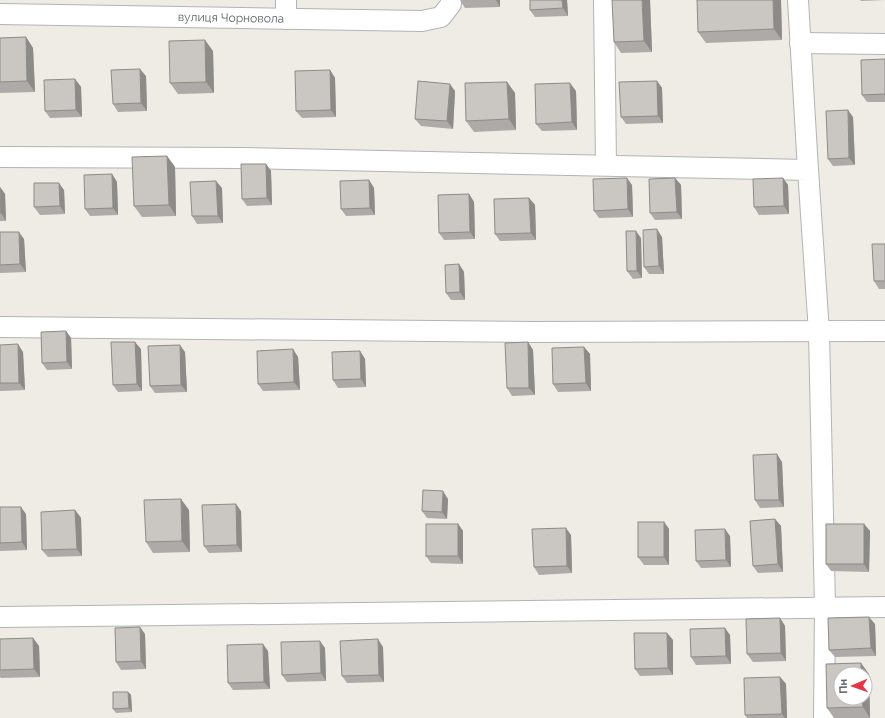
<svg xmlns="http://www.w3.org/2000/svg" width="885" height="718" font-family="Raleway,sans-serif">
<rect width="100%" height="100%" fill="#efebe5"/>
<g fill="none" stroke-linecap="round" stroke-linejoin="round">
<g stroke="#b1b4b7" stroke-width="22">
<g id="street">
<path d="M286 0V19"/>
<path d="M604 0 606 165"/>
<path d="M798 0 808 170"/>
<path id="s1" d="M0 14 422 21 441 17 451 4V0"/>
<path d="M800 43 885 44"/>
<path d="M0 157 243 158 808 170 819 332 825 607 824 718"/>
<path d="M0 327 535 332 885 331"/>
<path d="M0 617 885 607"/>
</g>
</g>
<use href="#street" stroke="#fff" stroke-width="20"/>
</g>
<g fill="#aeaaa7">
<path d="M460 0H500V7L465 8Z"/>
<path d="M567 0 568 16 535 17 530 10Z"/>
<path d="M650 0 652 52 621 53 614 42Z"/>
<path d="M781 0 782 40 706 43 698 32Z"/>
<path d="M860 0H885L861 1Z"/>
<path d="M26 37 33 48 35 92 0 93V38Z"/>
<path d="M213 51 214 93 178 94 170 83Z"/>
<path d="M885 59V102H867L862 95Z"/>
<path d="M330 70 335 78 336 117 302 118 296 111Z"/>
<path d="M146 76 147 111 118 112 113 104Z"/>
<path d="M75 79 81 87 82 117 50 118 45 111Z"/>
<path d="M657 81 662 88 663 123 626 124 621 117Z"/>
<path d="M507 82 515 93 516 130 474 132 466 121Z"/>
<path d="M455 91 453 129 421 126 415 119Z"/>
<path d="M576 91 577 130 542 131 536 124Z"/>
<path d="M853 117 855 165 833 166 828 159Z"/>
<path d="M167 156 175 167 176 216 142 217 134 206Z"/>
<path d="M266 164 271 171 272 205 247 206 242 199Z"/>
<path d="M112 174 117 182 118 215 90 216 85 209Z"/>
<path d="M675 178 681 185 682 219 655 220 650 213Z"/>
<path d="M783 178 788 185 789 214 759 215 754 207Z"/>
<path d="M369 180 374 188 375 215 346 216 341 209Z"/>
<path d="M632 185 633 217 599 218 594 211Z"/>
<path d="M0 187 5 194 6 221H0Z"/>
<path d="M222 188 223 223 197 224 192 216Z"/>
<path d="M64 190 65 214 40 215 34 207Z"/>
<path d="M469 194 474 202 475 239 444 240 439 233Z"/>
<path d="M529 198 535 205 536 240 500 241 495 234Z"/>
<path d="M0 232 24 239 26 272 0 273Z"/>
<path d="M662 237 664 274H649L644 267Z"/>
<path d="M641 238 642 278 633 279 627 271Z"/>
<path d="M885 244V289H879L874 281Z"/>
<path d="M459 264 464 272 465 300H451L446 293Z"/>
<path d="M66 331 71 338 72 369 47 370 42 363Z"/>
<path d="M528 342 533 350 535 395 512 396 507 388Z"/>
<path d="M0 345 23 352 25 390 0 391Z"/>
<path d="M584 347 590 354 591 391 558 392 553 384Z"/>
<path d="M141 349 142 391 118 392 113 385Z"/>
<path d="M360 351 365 359 366 387 338 388 333 380Z"/>
<path d="M185 352 187 392 155 393 150 386Z"/>
<path d="M298 357 300 390 263 391 258 384Z"/>
<path d="M782 462 784 507 760 508 755 500Z"/>
<path d="M448 499 447 519 427 518 422 511Z"/>
<path d="M0 507 26 514 27 550 0 551Z"/>
<path d="M75 510 81 518 82 556 48 557 42 550Z"/>
<path d="M189 510 190 552 153 553 146 542Z"/>
<path d="M241 511 242 552 209 553 204 546Z"/>
<path d="M775 519 781 526 783 572 758 573 753 566Z"/>
<path d="M664 522 669 529V565H644L638 557Z"/>
<path d="M458 524 463 531V564L431 563 426 556Z"/>
<path d="M864 524 870 531 869 572 831 571 826 564Z"/>
<path d="M571 535 572 573 539 575 534 567Z"/>
<path d="M730 536 731 567 701 568 696 561Z"/>
<path d="M780 618 785 626 786 661 753 662 747 654Z"/>
<path d="M875 624 876 656 835 657 829 650Z"/>
<path d="M667 633 673 640V675L640 676 635 669Z"/>
<path d="M145 634 146 669 121 670 116 662Z"/>
<path d="M730 635 731 664 696 665 691 657Z"/>
<path d="M33 638 39 646 40 677 1 678 0 677V639Z"/>
<path d="M383 647 384 682 347 683 342 676Z"/>
<path d="M325 648 326 681 287 682 282 675Z"/>
<path d="M268 651 270 689 233 690 228 683Z"/>
<path d="M869 674 870 718H834L827 708Z"/>
<path d="M780 677 786 684 787 718H747L745 715Z"/>
<path d="M128 692 131 695 132 712 116 713 113 709Z"/>
</g>
<g fill="#8d8b88">
<path d="M496 0H500V7Z"/>
<path d="M562 0H567L568 16 563 8Z"/>
<path d="M642 0H650L652 52 644 41Z"/>
<path d="M773 0H781L782 40 774 29Z"/>
<path d="M26 37 33 48 35 92 27 81Z"/>
<path d="M205 40 213 51 214 93 206 82Z"/>
<path d="M140 69 146 76 147 111 141 103Z"/>
<path d="M330 70 335 78 336 117 331 110Z"/>
<path d="M75 79 81 87 82 117 76 110Z"/>
<path d="M657 81 662 88 663 123 658 116Z"/>
<path d="M507 82 515 93 516 130 509 119Z"/>
<path d="M570 83 576 91 577 130 572 122Z"/>
<path d="M450 84 455 91 453 129 447 121Z"/>
<path d="M848 110 853 117 855 165 849 158Z"/>
<path d="M167 156 175 167 176 216 169 205Z"/>
<path d="M266 164 271 171 272 205 267 198Z"/>
<path d="M112 174 117 182 118 215 113 208Z"/>
<path d="M627 178 632 185 633 217 628 209Z"/>
<path d="M675 178 681 185 682 219 677 212Z"/>
<path d="M783 178 788 185 789 214 784 206Z"/>
<path d="M369 180 374 188 375 215 370 208Z"/>
<path d="M216 181 222 188 223 223 218 216Z"/>
<path d="M59 183 64 190 65 214 60 206Z"/>
<path d="M0 187 5 194 6 221 1 213Z"/>
<path d="M469 194 474 202 475 239 470 232Z"/>
<path d="M529 198 535 205 536 240 531 233Z"/>
<path d="M657 229 662 237 664 274 659 266Z"/>
<path d="M636 231 641 238 642 278 637 271Z"/>
<path d="M19 232 24 239 26 272 20 264Z"/>
<path d="M459 264 464 272 465 300 460 292Z"/>
<path d="M66 331 71 338 72 369 67 362Z"/>
<path d="M135 342 141 349 142 391 137 384Z"/>
<path d="M528 342 533 350 535 395 529 388Z"/>
<path d="M18 344 23 352 25 390 19 383Z"/>
<path d="M180 345 185 352 187 392 181 385Z"/>
<path d="M584 347 590 354 591 391 586 383Z"/>
<path d="M293 349 298 357 300 390 294 382Z"/>
<path d="M360 351 365 359 366 387 361 379Z"/>
<path d="M777 454 782 462 784 507 779 500Z"/>
<path d="M443 491 448 499 447 519 442 512Z"/>
<path d="M181 499 189 510 190 552 182 541Z"/>
<path d="M236 504 241 511 242 552 237 545Z"/>
<path d="M21 507 26 514 27 550 22 542Z"/>
<path d="M75 510 81 518 82 556 77 549Z"/>
<path d="M775 519 781 526 783 572 778 564Z"/>
<path d="M664 522 669 529V565L664 557Z"/>
<path d="M458 524 463 531V564L458 556Z"/>
<path d="M864 524 870 531 869 572 864 564Z"/>
<path d="M566 528 571 535 572 573 567 566Z"/>
<path d="M725 529 730 536 731 567 726 560Z"/>
<path d="M869 617 875 624 876 656 871 648Z"/>
<path d="M780 618 785 626 786 661 781 653Z"/>
<path d="M140 627 145 634 146 669 141 661Z"/>
<path d="M725 628 730 635 731 664 726 656Z"/>
<path d="M667 633 673 640V675L668 668Z"/>
<path d="M33 638 39 646 40 677 34 669Z"/>
<path d="M378 639 383 647 384 682 379 675Z"/>
<path d="M320 641 325 648 326 681 321 673Z"/>
<path d="M263 644 268 651 270 689 264 682Z"/>
<path d="M861 663 869 674 870 718 863 707 862 698H865V674H861Z"/>
<path d="M780 677 786 684 787 718H785L782 714Z"/>
<path d="M128 692 131 695 132 712 129 708Z"/>
</g>
<g fill="#cac6c2" stroke="#8d8b88">
<path d="M530 0H562L563 8 530 10Z"/>
<path d="M612 0H642L644 41 614 42Z"/>
<path d="M697 0H773L774 29 698 32Z"/>
<path d="M26 37 27 81 0 82V38Z"/>
<path d="M205 40 206 82 170 83 169 41Z"/>
<path d="M885 59V94L862 95 861 60Z"/>
<path d="M140 69 141 103 113 104 111 70Z"/>
<path d="M330 70 331 110 296 111 295 71Z"/>
<path d="M75 79 76 110 45 111 44 80Z"/>
<path d="M418 81 450 84 447 121 415 119Z"/>
<path d="M657 81 658 116 621 117 619 82Z"/>
<path d="M507 82 509 119 466 121 465 83Z"/>
<path d="M570 83 572 122 536 124 535 84Z"/>
<path d="M848 110 849 158 828 159 826 111Z"/>
<path d="M167 156 169 205 134 206 132 157Z"/>
<path d="M241 164H266L267 198 242 199Z"/>
<path d="M112 174 113 208 85 209 84 175Z"/>
<path d="M627 178 628 209 594 211 593 179Z"/>
<path d="M675 178 677 212 650 213 649 179Z"/>
<path d="M783 178 784 206 754 207 753 179Z"/>
<path d="M369 180 370 208 341 209 340 181Z"/>
<path d="M216 181 218 216H192L190 182Z"/>
<path d="M34 183H59L60 206 34 207Z"/>
<path d="M469 194 470 232 439 233 438 195Z"/>
<path d="M0 196 1 213H0Z"/>
<path d="M529 198 531 233 495 234 494 199Z"/>
<path d="M657 229 659 266 644 267 643 230Z"/>
<path d="M626 231H636L637 271H627Z"/>
<path d="M0 232H19L20 264 0 265Z"/>
<path d="M872 244H885V281H874Z"/>
<path d="M459 264 460 292 446 293 445 265Z"/>
<path d="M66 331 67 362 42 363 41 332Z"/>
<path d="M111 342H135L137 384 113 385Z"/>
<path d="M528 342 529 388H507L505 343Z"/>
<path d="M18 344 19 383H0V345Z"/>
<path d="M180 345 181 385 150 386 148 346Z"/>
<path d="M584 347 586 383 553 384 552 348Z"/>
<path d="M293 349 294 382 258 384 257 351Z"/>
<path d="M360 351 361 379 333 380 332 352Z"/>
<path d="M777 454 779 500H755L753 455Z"/>
<path d="M423 490 443 491 442 512 422 511Z"/>
<path d="M181 499 182 541 146 542 144 500Z"/>
<path d="M236 504 237 545 204 546 202 505Z"/>
<path d="M0 507H21L22 542 0 543Z"/>
<path d="M75 510 77 549 42 550 41 512Z"/>
<path d="M775 519 778 564 753 566 750 521Z"/>
<rect x="638" y="522" width="26" height="35"/>
<rect x="426" y="524" width="32" height="32"/>
<rect x="826" y="524" width="38" height="40"/>
<path d="M566 528 567 566 534 567 532 529Z"/>
<path d="M725 529 726 560 696 561 695 530Z"/>
<path d="M869 617 871 648 829 650 828 618Z"/>
<path d="M780 618 781 653 747 654 746 619Z"/>
<path d="M140 627 141 661 116 662 115 628Z"/>
<path d="M725 628 726 656 691 657 690 629Z"/>
<path d="M634 633H667L668 668 635 669Z"/>
<path d="M33 638 34 669 0 670V639Z"/>
<path d="M378 639 379 675 342 676 340 641Z"/>
<path d="M320 641 321 673 282 675 281 642Z"/>
<path d="M263 644 264 682 228 683 227 645Z"/>
<path d="M861 663V674H841V698H862L863 707 827 708 826 664Z"/>
<path d="M780 677 782 714 745 715 744 678Z"/>
<path d="M113 692H128L129 708 113 709Z"/>
</g>
<g text-anchor="middle" stroke-width="4" stroke-linejoin="round" paint-order="stroke">
<g font-size="12" fill="#5d6265" stroke="#fff">
<text dy="4" stroke="none"><textPath href="#s1" startOffset="231">вулиця Чорновола</textPath></text>
</g>
</g>
<g transform="translate(853 686) rotate(268)"><circle r="19" fill="#ffffff" stroke="#bec0c1"/>
<path d="M0-3L7 15L0 10L-7 15Z" fill="#e53546"/>
<text y="-6" font-size="11" font-weight="bold" text-anchor="middle" fill="#5d6265">Пн</text>
</g>
</svg>
